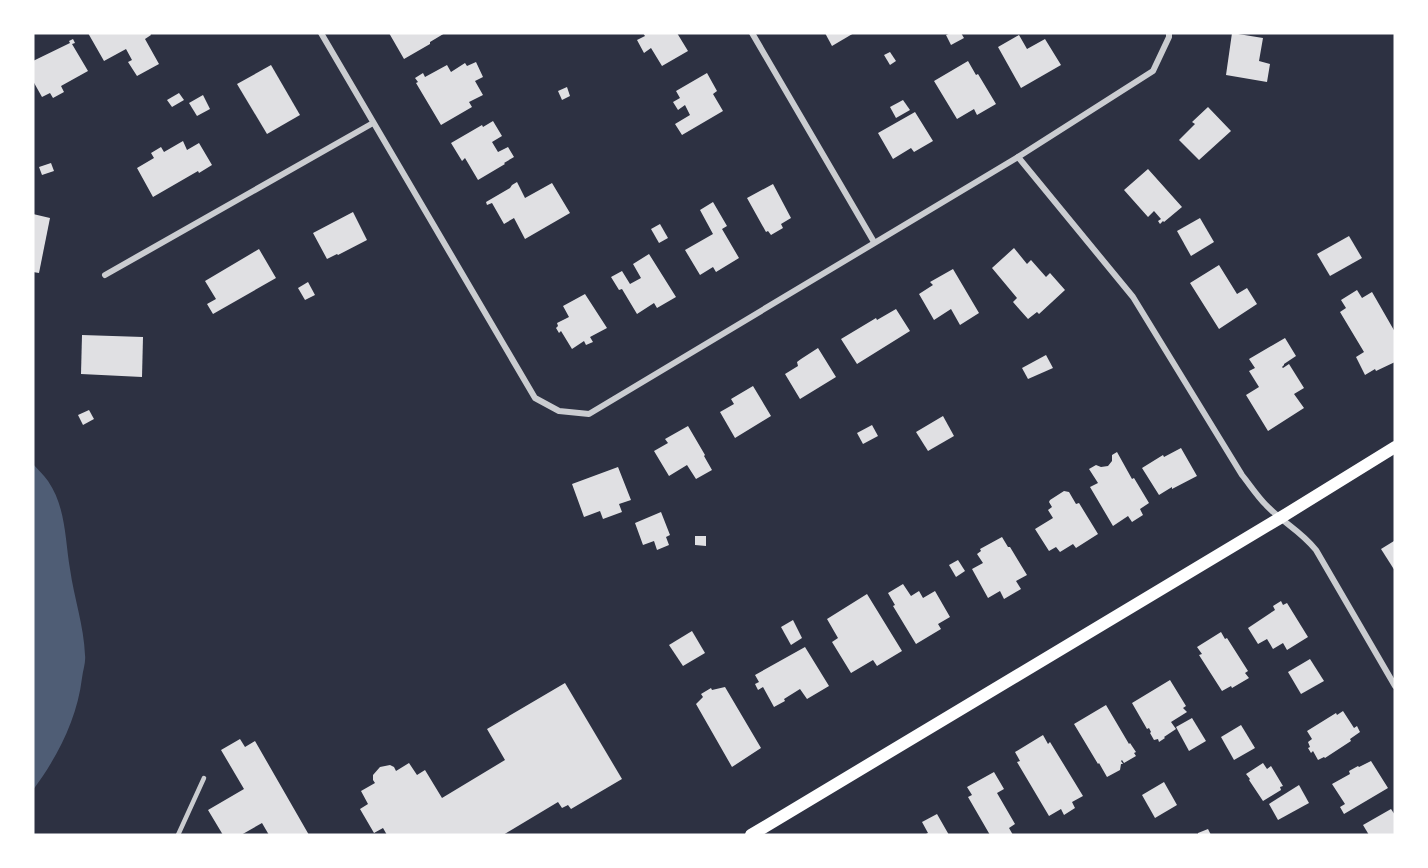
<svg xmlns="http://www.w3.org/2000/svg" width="1428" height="868" font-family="Literata,serif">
<rect width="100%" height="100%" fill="#2d3142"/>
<path fill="#4f5d75" d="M33 464C38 470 44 475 48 481 66 507 65 540 70 569 74 598 84 626 85 655 86 662 83 670 82 678 77 719 58 756 33 790Z"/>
<g fill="#e0e0e3">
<path d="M88 33H150L151 35 145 39 159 64 137 76 128 62 132 60 126 49 104 61Z"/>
<path d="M389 33H445L430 42V44L404 59Z"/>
<path d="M643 33H677L688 51 662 66 651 48 644 53 637 40 645 36Z"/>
<path d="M825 33H854L832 46Z"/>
<path d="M951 33H961L964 38 951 45 946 35Z"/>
<path d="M1232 33 1263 38 1259 61 1270 64 1267 82 1226 75Z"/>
<path d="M1019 35 1027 49 1045 39 1061 65 1021 88 998 47Z"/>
<path d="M73 39 75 43 72 44 88 71 61 86 64 92 53 98 50 93 42 97 33 81V61L70 43 69 41Z"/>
<path d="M890 52 896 61 890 65 884 55Z"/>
<path d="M968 61 976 75 978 74 996 104 977 115 974 109 957 119 934 81Z"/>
<path d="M476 62 483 77 475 81 483 95 469 102 472 107 441 125 416 83 418 82 415 78 423 73 425 77 447 65 451 72 465 63 467 66Z"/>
<path d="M271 65 300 115 267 134 237 84Z"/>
<path d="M707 73 717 91 713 94 723 111 682 135 675 124 690 115 685 105 678 110 673 102 680 98 676 91Z"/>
<path d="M567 87 570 96 562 100 558 91Z"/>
<path d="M179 93 184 100 172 107 167 100Z"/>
<path d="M203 95 210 109 197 116 189 103Z"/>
<path d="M903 100 910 110 896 118 890 107Z"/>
<path d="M1208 107 1231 131 1199 160 1179 140 1195 124 1192 122Z"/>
<path d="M915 112 933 141 914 152 911 148 893 159 878 133Z"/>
<path d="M493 121 502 136 492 142 498 152 508 147 514 157 504 163 505 164 478 180 465 158 462 161 451 143 482 125 483 127Z"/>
<path d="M183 141 187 150 199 143 212 165 199 173 198 171 153 197 137 168 154 158 151 153 161 147 164 152Z"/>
<path d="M51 163 54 171 42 175 39 167Z"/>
<path d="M1148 169 1182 207 1164 222 1163 221 1160 224 1158 221 1161 219 1154 211 1148 217 1124 190Z"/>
<path d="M517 182 525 198 552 183 570 213 525 239 514 218 504 224 492 203 487 205 486 202 510 188 512 185Z"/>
<path d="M773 184 791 218 781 224 783 228 771 235 768 231 766 232 747 198Z"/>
<path d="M713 202 727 226 722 229 739 258 716 272 713 267 700 275 685 250 713 234 700 210Z"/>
<path d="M353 212 367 240 338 255 337 254 327 259 313 233Z"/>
<path d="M33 214 50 218 39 273 33 272Z"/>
<path d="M1200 218 1214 242 1191 256 1177 231Z"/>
<path d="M660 224 668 238 659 243 651 229Z"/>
<path d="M1349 236 1362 258 1330 276 1317 254Z"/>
<path d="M1014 248 1027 264 1031 260 1046 277 1050 273 1065 290 1039 314 1037 312 1028 319 1013 302 1017 298 992 268Z"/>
<path d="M259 249 276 278 213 314 207 304 216 299 205 281Z"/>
<path d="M649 254 676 297 657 308 654 303 637 314 622 289 619 290 611 277 622 271 630 284 641 278 633 264Z"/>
<path d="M1219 265 1237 294 1247 288 1257 304 1219 329 1190 283Z"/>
<path d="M953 269 979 313 960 325 951 309 934 320 919 294 933 285 930 282Z"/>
<path d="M308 282 315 295 305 300 298 288Z"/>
<path d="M1357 290 1362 298 1372 292 1395 332V362L1376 371 1375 369 1365 375 1356 357 1364 352 1340 312 1346 308 1341 300Z"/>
<path d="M585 294 607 328 590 337 593 342 586 345 584 341 572 349 561 331 559 333 556 328 558 326 557 323 569 317 563 306Z"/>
<path d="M896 309 910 331 857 364 841 339 876 318 877 320Z"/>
<path d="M82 335 143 337 142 377 81 374Z"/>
<path d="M1285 338 1296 356 1284 364V365L1282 367 1283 368 1289 364 1304 388 1294 394 1304 408 1268 431 1246 395 1259 387 1249 371 1255 368 1249 359Z"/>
<path d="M818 348 836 377 800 399 785 374 798 366 797 362 801 359Z"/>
<path d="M1046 355 1053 368 1028 379 1022 368Z"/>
<path d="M753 386 771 416 735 438 720 412 734 404 731 399Z"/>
<path d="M89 410 94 419 83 425 78 415Z"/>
<path d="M943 416 954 436 928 451 916 432Z"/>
<path d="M872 425 878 436 863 444 857 433Z"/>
<path d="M688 426 705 455 704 456 712 470 696 479 687 465 669 476 654 451 668 443 665 439Z"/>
<path d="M1181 448 1197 476 1172 489V487L1159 495 1142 468 1163 455 1164 457Z"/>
<path d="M1117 452 1132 479 1134 478 1149 503 1140 509 1143 515 1132 522 1128 516 1113 526 1090 487 1098 483 1089 469 1096 465 1101 467 1108 466 1112 461V455Z"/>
<path d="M618 467 631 500 619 504 622 512 603 519 600 511 584 517 572 484Z"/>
<path d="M1064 491 1069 492 1076 504 1079 503 1098 534 1076 548 1073 544 1060 552 1056 547 1049 551 1035 529 1053 518 1048 510 1052 507 1049 502 1050 500Z"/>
<path d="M661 512 670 535 666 537 669 545 657 550 654 541 643 545 635 523Z"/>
<path d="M695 536H706V546L695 545Z"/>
<path d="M1002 537 1008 547H1010L1027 575 1016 581 1021 589 1004 599 1000 591 988 598 972 569 983 563 977 554 981 551 980 549Z"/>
<path d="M1394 541 1395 542V571L1381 549Z"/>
<path d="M958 560 965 571 956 577 949 565Z"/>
<path d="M903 584 911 596 919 591 923 598 935 591 950 617 938 624 941 629 916 644 893 606 895 605 888 593Z"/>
<path d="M867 594 902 651 877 666 873 660 851 673 832 642 838 638 827 619Z"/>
<path d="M1281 601 1283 605 1287 603 1308 637 1287 650 1283 643 1273 649 1267 639 1258 644 1248 628 1275 610 1273 606Z"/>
<path d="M793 620 802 638 791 645 781 627Z"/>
<path d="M692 631 705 653 683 666 669 645Z"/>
<path d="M1221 632 1225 639 1227 638 1248 671 1245 673 1249 678 1232 688 1231 686 1222 691 1199 655 1202 654 1197 647Z"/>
<path d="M805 647 829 686 807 699 800 689 784 699 785 701 774 707 763 687 758 690 755 684 759 682 755 675Z"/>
<path d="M1310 659 1324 681 1301 694 1288 672Z"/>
<path d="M1170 680 1186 706 1183 708 1187 712 1171 722 1176 729 1164 737 1165 738 1159 742 1158 739 1154 740 1150 733 1151 732 1149 728 1147 729 1132 703Z"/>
<path d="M565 683 622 779 571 809 568 805 562 808 558 802 503 835H387L383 828 374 833 360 809 368 804 361 791 375 783 373 780V775L380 767 390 765 394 767 396 771 409 763 417 775 425 770 442 798 505 760 487 729Z"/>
<path d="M725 687 761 748 732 767 696 704 703 697 701 694 711 688 712 690Z"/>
<path d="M1106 705 1129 744 1130 743 1136 752 1134 753 1136 756 1124 763 1122 760 1121 761 1123 764H1121L1120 770 1107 777 1099 763 1098 764 1074 724Z"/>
<path d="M1343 711 1354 728 1357 726 1360 732 1350 739 1351 741 1325 758 1324 757 1318 760 1313 751 1311 753 1308 748 1310 747 1308 742 1312 739 1307 731 1336 713 1337 715Z"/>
<path d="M1192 718 1206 741 1189 751 1176 727Z"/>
<path d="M1241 725 1255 748 1234 760 1221 737Z"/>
<path d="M1043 735 1048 744 1050 742 1083 796 1072 802 1075 808 1064 815 1061 809 1049 816 1017 762 1020 761 1015 752Z"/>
<path d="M240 739 245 747 255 741 309 835H269L262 823 241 835H223L208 810 244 789 221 750Z"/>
<path d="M1371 761 1388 788 1344 814 1340 807 1345 804 1332 784 1350 774 1349 771 1358 766 1359 767Z"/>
<path d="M1263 763 1267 769 1271 766 1283 786 1280 787 1281 790 1263 801 1249 780 1250 779 1246 774Z"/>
<path d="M994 772 1004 789 997 793 1015 824 1009 828 1013 835H990L968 797 972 795 967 787Z"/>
<path d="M1164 782 1177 805 1155 818 1142 795Z"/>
<path d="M1299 785 1309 803 1278 820 1269 804Z"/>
<path d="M1391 809 1395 815V835H1369L1363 825Z"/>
<path d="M937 814 949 835H924L928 833 922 822Z"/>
<path d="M1208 829 1211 835H1198V833Z"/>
</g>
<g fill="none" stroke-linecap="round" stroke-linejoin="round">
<path stroke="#caccd0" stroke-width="4.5" d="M178 835 204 778"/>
<g stroke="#caccd0" stroke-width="6">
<path d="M321 33 535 398 559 411 589 414 1018 157 1153 71 1169 37V33"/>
<path d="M752 33 874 242"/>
<path d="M1018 157 1133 297 1242 475C1250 485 1257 496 1266 505 1283 523 1300 530 1316 550L1395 686"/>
<path d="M105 275 373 123"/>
</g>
<path stroke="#fff" stroke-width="12" d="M751 835 1280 518 1395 447"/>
</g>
<rect width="1428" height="868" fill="none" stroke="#ffffff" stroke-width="69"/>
</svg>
